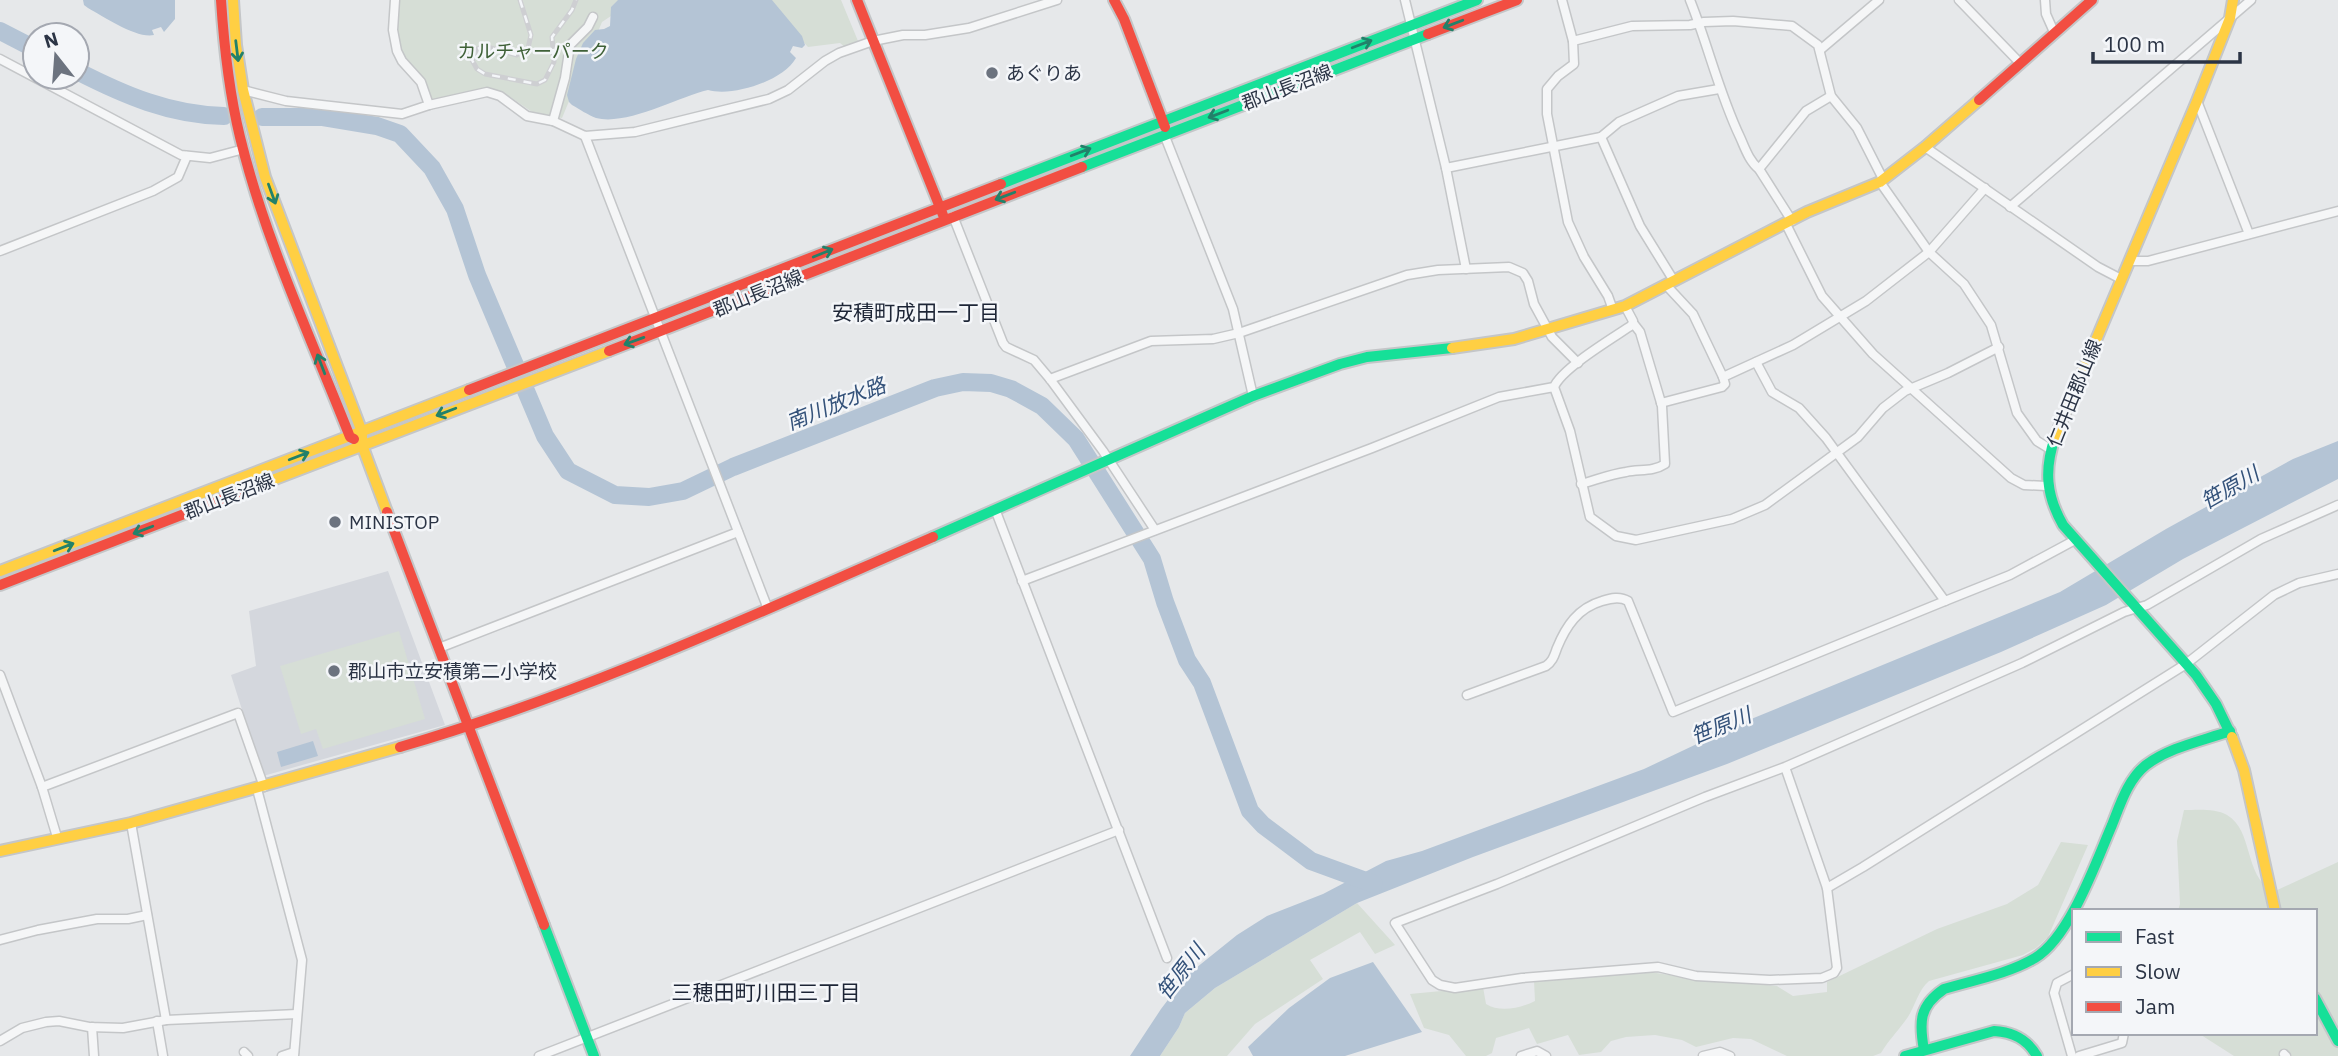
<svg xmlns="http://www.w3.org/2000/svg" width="2338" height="1056" font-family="'IBM Plex Sans','Noto Sans JP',sans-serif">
<rect width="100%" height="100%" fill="#e6e8ea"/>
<path fill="#d4d7dd" d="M388 571 445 725 263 776 231 675 256 666 249 611Z"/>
<g fill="#d6ded6">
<path d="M397 0H635L602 22 562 118 535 114 509 96 433 100 422 78 408 65 398 46 395 27Z"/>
<path d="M766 0H841L858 41 845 47 840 43 808 47Z"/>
<path d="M399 631 425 719 323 749 316 729 301 734 280 666Z"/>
<path d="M2184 810C2197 810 2215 808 2227 815 2254 831 2243 874 2273 892L2338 862V1056H2234L2198 1033H2315V911H2178L2180 904 2177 841Z"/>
<path d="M2061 842 2088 845 2048 937 2036 948 2023 955 1929 981C1917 991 1915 1009 1905 1021 1897 1032 1888 1041 1881 1053L1873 1056H1787L1751 1039 1733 1038 1696 1047 1682 1040 1655 1035 1626 1037 1611 1041 1601 1052 1579 1055 1568 1035 1537 1044 1529 1028 1496 1038 1492 1053 1486 1056H1466L1449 1035 1424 1028 1410 994 1483 987 1486 1004C1500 1013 1521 1008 1535 1001L1534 981 1643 971 1690 978 1777 986 1793 996 1827 992V982L1937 929 2007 904 2038 885Z"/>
<path d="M1357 903 1395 945 1375 954 1360 932 1310 960 1323 979 1255 1024 1227 1056H1160L1179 1027 1185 1013 1215 988Z"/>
</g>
<g fill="#b4c4d5">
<path d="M83 0H175V19L164 32 161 27 152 30 154 35C137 39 104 17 88 8L84 5Z"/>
<path d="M618 0H772L802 36 805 45 802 48 793 46 790 52 796 58C783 81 733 97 708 90 678 97 627 126 596 118 588 115 579 109 572 105L569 102 567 95 576 59 583 43 595 30 604 29 610 26 611 7Z"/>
<path d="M2338 441V479L2183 559 2106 605 2001 652 1727 764 1473 857 1357 903 1215 988 1185 1013 1179 1027 1160 1056H1130L1161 1009 1186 976 1237 935 1267 916 1323 894 1386 861 1422 851 1644 769 1739 724 2060 592 2166 529 2293 459Z"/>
<path d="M313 741 318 756 281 767 277 752Z"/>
<path d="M1373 962 1422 1032 1345 1056H1253L1248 1047 1289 1008 1330 978Z"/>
</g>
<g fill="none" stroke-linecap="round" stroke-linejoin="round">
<g stroke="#b4c4d5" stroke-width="18">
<path d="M0 31 35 49"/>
<path d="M77 71C124 95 170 115 224 116"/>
<path d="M262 117H323L377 126 400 134 432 168 455 209 477 275 545 436 568 471 615 495 649 497 683 491 733 467 935 388 963 382 991 383 1011 389 1042 406 1076 439 1152 559 1165 602 1187 660 1202 683 1250 811 1263 825 1311 861 1374 884"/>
</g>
<g stroke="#c4c6c8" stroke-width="11">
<g id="street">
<path d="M1405 0 1446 168 1466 269"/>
<path d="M1562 0 1573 41"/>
<path d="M1690 0C1708 45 1719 93 1740 137 1745 148 1749 161 1759 169L1792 221"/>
<path d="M1959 0 2020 63"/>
<path d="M2045 0 2046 14 2054 32"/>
<path d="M1820 50 1879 0"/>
<path d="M0 59 181 155 210 158 244 149"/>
<path d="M243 90 286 101 402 114 429 105 421 82 402 61 397 51 393 30 395 0"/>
<path d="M2197 101 2249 234"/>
<path d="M429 105 487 92 500 96 527 116 553 121 585 136 635 132 769 99 788 90 825 61 839 53 873 41 903 35H925L969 28 1057 0"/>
<path d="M553 121 565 78 570 45 588 27 593 17"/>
<path d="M1164 134 1233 309 1253 396"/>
<path d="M585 136 768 609"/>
<path d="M1601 137 1640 226 1674 281"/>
<path d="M1925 147 2098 267 2121 279"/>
<path d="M1446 168 1601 137 1619 122 1678 96 1719 89"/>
<path d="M1759 169 1806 111 1831 96"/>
<path d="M1880 182 1929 252 1964 284 1991 325 2017 413 2037 441 2050 449"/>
<path d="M2010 207 2251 0"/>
<path d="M953 216 1003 343 1006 347 1034 360 1050 379 1103 451 1155 530"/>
<path d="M1786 224 1822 296 1873 354 2011 478 2024 485 2046 486"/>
<path d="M0 251 153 191 178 177 187 156"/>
<path d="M2130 261H2148L2338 211"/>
<path d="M1666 285 1693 314 1723 377"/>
<path d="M1613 310 1608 296 1584 257 1568 222 1547 114V89L1558 76 1574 64 1573 41 1632 26 1690 25 1704 22 1733 21 1792 26 1818 45 1831 96 1857 128 1883 179"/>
<path d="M1756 362 1772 392 1799 408 1826 438 1945 601 2010 575 2075 540"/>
<path d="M1050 379 1151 341 1213 339 1239 333 1407 275 1438 270 1509 267 1523 273 1528 281 1534 304 1552 337 1578 363"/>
<path d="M1554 387 1570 431 1590 517 1616 536 1636 540 1732 519 1765 505 1858 437 1883 408 1905 391 1948 373 1999 347"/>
<path d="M1661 403 1722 387 1725 384 1723 377 1793 345 1866 301 1929 252 1985 188"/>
<path d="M1581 484C1596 480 1611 474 1626 472 1639 469 1653 472 1665 464L1662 406 1640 332 1633 323"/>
<path d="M995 509 1167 958"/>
<path d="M1022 581 1372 448 1499 397 1554 387C1562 368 1613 338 1632 325L1633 321 1625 306"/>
<path d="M439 648 738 532"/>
<path d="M0 675 42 787 57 837"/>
<path d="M1467 695 1546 666C1553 661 1554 656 1557 648 1566 626 1578 608 1602 601 1611 598 1620 596 1628 601L1673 712 1945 601"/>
<path d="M1785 767 1827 888 1837 968 1834 973 1822 978 1770 980 1696 976 1658 967 1522 978 1455 988 1440 985 1432 980 1395 923 1497 884 1705 797 1785 767 2022 663 2124 612 2147 605 2261 539 2338 505"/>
<path d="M42 787 238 713 264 787"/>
<path d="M257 789 302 960 294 1056"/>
<path d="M131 823 166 1020"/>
<path d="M1827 888 1863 867 2186 664 2274 595 2299 583 2338 574"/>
<path d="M0 940 38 930 97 919H128L147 915"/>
<path d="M157 1021 163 1056"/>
<path d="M92 1027 94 1056"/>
<path d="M0 1041 22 1028 46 1022 59 1021 89 1027 123 1028 166 1020 297 1014"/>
<path d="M244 1052 248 1056"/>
<path d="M2284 1054 2286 1056"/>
<path d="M282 1056 294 1052"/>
<path d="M539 1056 1119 830"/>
<path d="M1521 1056 1537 1051 1546 1056"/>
<path d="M1703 1056 1720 1052 1730 1056"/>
<path d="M2072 1056 2054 993 2057 983 2074 974"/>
<path d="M2079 1056 2122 1043 2124 1033"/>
</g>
</g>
<g stroke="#c4c6c8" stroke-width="14">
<g id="fast">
<path d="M1082 167 1428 34"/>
<path d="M1001 184 1477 0"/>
<path d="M2055 437C2044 470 2046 495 2063 525L2196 675 2216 704 2232 737"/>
<path d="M933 537 1253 396 1340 364 1367 357 1452 348"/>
<path d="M544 925 594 1056"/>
<path d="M2315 998 2338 1041"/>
<path d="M1924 1050C1919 1022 1919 1006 1944 989 1974 980 2008 974 2035 958 2070 937 2096 862 2112 825 2120 805 2128 779 2146 765 2170 747 2202 741 2230 731"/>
<path d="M1905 1056 1994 1031C2013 1032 2027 1039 2037 1056"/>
</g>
</g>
<g stroke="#c4c6c8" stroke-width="14">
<g id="slow">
<path d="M233 0 236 45 243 90 265 177 362 432V445L387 512"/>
<path d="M1452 348 1514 339 1625 306 1807 212 1880 182 1925 147 1979 100"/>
<path d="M2055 437 2197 101 2230 18 2233 0"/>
<path d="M249 489 609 351"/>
<path d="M0 571 469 390"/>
<path d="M2232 737 2244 770 2275 911"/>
<path d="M0 851 131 823 400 747"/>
</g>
</g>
<g stroke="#c4c6c8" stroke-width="14">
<g id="jam">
<path d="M221 0C224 46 229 92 240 137 265 240 311 338 350 437L354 439"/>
<path d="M857 0 943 215"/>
<path d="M1114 0 1124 19 1165 127"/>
<path d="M1428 34 1517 0"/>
<path d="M1979 100 2092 0"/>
<path d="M609 351 1082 167"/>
<path d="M469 390 1001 184"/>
<path d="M387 512 544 925"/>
<path d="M0 585 249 489"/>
<path d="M400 747C583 694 758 613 933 537"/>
</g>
</g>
<use href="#street" stroke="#f5f6f7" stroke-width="8"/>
<use href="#fast" stroke="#16e098" stroke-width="10"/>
<use href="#slow" stroke="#ffcf43" stroke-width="10"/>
<use href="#jam" stroke="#f24e42" stroke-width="10"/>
<g stroke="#cecfd2" stroke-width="5">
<path id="rail" d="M520 0 531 35 528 48 517 55 483 46 476 50 472 60 477 69 485 74 537 84 545 80 554 62 552 37 572 10 576 0"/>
</g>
<use href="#rail" stroke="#f4f6f9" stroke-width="2.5" stroke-dasharray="8" stroke-linecap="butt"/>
</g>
<defs><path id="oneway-shaft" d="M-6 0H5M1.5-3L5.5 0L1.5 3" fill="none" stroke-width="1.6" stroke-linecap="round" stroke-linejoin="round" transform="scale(1.75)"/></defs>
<g stroke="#22816a">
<use href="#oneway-shaft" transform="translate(1453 24) rotate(159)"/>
<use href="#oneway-shaft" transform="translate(1362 44) rotate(-21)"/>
<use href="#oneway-shaft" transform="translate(237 51) rotate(83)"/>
<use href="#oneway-shaft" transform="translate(1218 114) rotate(159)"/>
<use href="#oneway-shaft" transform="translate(1081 152) rotate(-21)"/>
<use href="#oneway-shaft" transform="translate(272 194) rotate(70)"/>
<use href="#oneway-shaft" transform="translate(1005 196) rotate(159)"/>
<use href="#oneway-shaft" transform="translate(823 253) rotate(-22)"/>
<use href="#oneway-shaft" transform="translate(634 341) rotate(160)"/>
<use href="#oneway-shaft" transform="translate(321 364) rotate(-111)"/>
<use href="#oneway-shaft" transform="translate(446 412) rotate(159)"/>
<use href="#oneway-shaft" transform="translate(299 456) rotate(-21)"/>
<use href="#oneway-shaft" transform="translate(143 530) rotate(159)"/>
<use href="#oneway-shaft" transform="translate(64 547) rotate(-21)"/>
</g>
<g fill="#6c737f" stroke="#f4f6f9" stroke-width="2.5">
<circle cx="992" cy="73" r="7"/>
<circle cx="335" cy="522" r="7"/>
<circle cx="334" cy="671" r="7"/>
</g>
<g text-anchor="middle" stroke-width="5" stroke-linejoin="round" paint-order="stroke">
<g font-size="19" fill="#3f6138" stroke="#f4f6f9">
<text x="533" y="58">カルチャーパーク</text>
</g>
<g font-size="19" fill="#2b3445" stroke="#f4f6f9" text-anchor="start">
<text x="1006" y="80">あぐりあ</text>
<text x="349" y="529">MINISTOP</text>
<text x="348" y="678">郡山市立安積第二小学校</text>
</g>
<g font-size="19" fill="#2b3445" stroke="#f4f6f9">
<text transform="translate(1287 87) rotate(-21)" y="7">郡山長沼線</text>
<text transform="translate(758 293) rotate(-22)" y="7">郡山長沼線</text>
<text transform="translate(2074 393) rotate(-68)" y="7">仁井田郡山線</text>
<text transform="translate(229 496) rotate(-21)" y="7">郡山長沼線</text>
</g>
<g font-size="21" fill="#1d2536" stroke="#f4f6f9">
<text x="916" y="320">安積町成田一丁目</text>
<text x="766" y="1000">三穂田町川田三丁目</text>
</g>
<g font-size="21" font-style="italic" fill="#34527a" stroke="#f4f6f9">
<text transform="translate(836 404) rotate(-22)" y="7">南川放水路</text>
<text transform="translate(2230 488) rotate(-30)" y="7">笹原川</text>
<text transform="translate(1721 726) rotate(-22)" y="7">笹原川</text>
<text transform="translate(1181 972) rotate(-52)" y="7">笹原川</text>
</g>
</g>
<rect x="2072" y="909" width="245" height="126" fill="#f4f6f9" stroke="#a4a8b1" stroke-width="2"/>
<rect x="2086" y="932" width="35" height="10" fill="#16e098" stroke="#a4a8b1" stroke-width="2"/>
<text x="2135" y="944" font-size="21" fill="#2b3445">Fast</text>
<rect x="2086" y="967" width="35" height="10" fill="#ffcf43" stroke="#a4a8b1" stroke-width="2"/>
<text x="2135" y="979" font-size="21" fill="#2b3445">Slow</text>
<rect x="2086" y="1002" width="35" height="10" fill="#f24e42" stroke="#a4a8b1" stroke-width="2"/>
<text x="2135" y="1014" font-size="21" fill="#2b3445">Jam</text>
<g transform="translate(56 56) rotate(343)"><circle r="33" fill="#f4f6f9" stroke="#a4a8b1" stroke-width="2"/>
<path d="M0-5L12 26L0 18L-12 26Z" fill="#6c737f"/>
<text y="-10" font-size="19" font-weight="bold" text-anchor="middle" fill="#2b3445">N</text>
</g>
<path d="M2093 52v10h147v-10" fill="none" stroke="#2b3445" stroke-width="3.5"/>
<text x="2104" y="52" font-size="21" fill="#2b3445" stroke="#f4f6f9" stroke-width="5" paint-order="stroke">100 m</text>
</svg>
